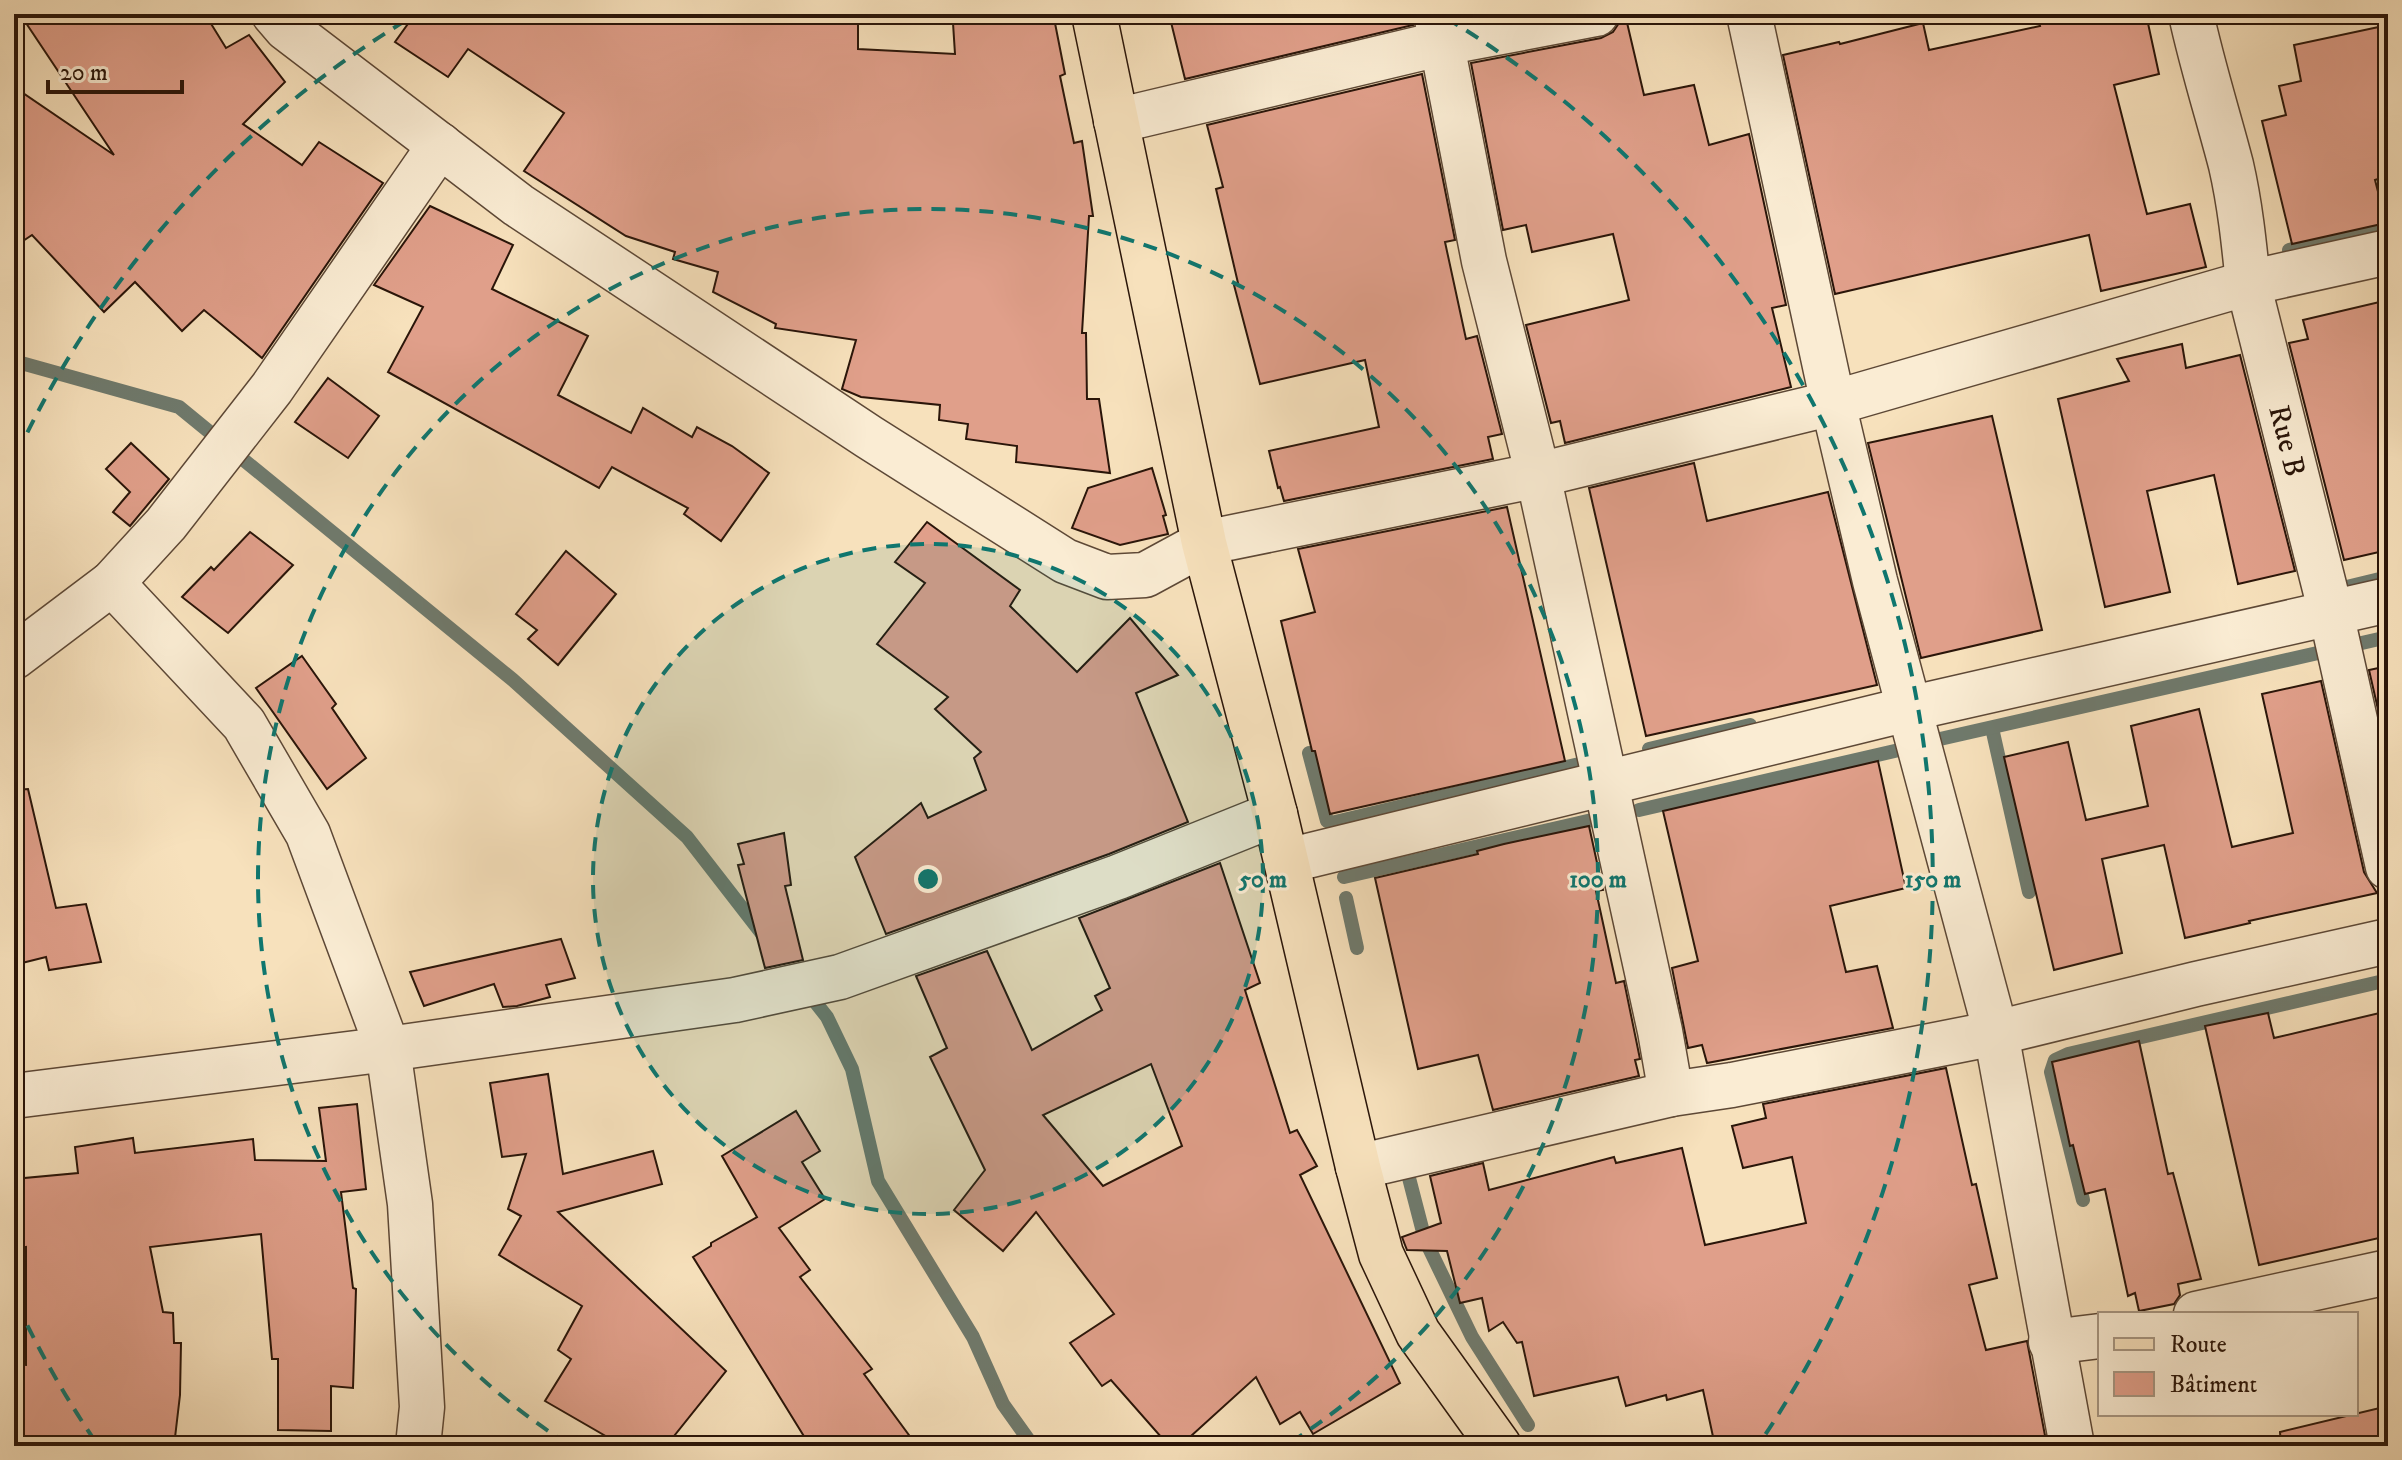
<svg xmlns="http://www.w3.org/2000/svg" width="2402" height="1460" font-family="'IM FELL DW Pica',serif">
<rect width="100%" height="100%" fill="#f7e1bc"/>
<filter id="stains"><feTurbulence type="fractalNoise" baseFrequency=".0025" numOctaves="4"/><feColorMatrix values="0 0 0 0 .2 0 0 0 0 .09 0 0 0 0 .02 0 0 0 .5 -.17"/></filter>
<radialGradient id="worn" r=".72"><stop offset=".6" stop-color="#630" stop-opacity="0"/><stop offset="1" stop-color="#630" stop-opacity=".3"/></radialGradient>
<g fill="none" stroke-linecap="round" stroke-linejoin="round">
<g stroke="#6f7a6d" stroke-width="14">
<path d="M2289 250 2388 225"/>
<path d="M14 361 179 407 513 680 687 837 763 935"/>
<path d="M2330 591 2388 577"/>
<path d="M1992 728 2029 892"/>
<path d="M1940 739 2388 637"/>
<path d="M1649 749 1750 725"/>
<path d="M1309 753 1327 821"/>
<path d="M1639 810 1899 750"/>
<path d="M1331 823 1592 761"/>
<path d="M1344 877 1605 817"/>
<path d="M1346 898 1357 948"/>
<path d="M805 989 827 1017 852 1069 878 1181 973 1337 1003 1404 1033 1446"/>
<path d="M1409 1178 1423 1232"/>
<path d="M2083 1200 2051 1072 2055 1060 2068 1054 2388 980"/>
<path d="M1429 1248 1472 1337 1528 1425"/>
</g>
</g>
<g fill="#e09f8a" stroke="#2a1509" stroke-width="2" fill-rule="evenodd">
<path d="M20 14H205L226 48 249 35 285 82 243 124 302 165 319 142 383 183 262 358 204 310 182 331 135 282 104 312 32 235 14 247V87L114 155Z"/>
<path d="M415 14H825V17L858 15V49L955 54 953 23 1054 18 1065 74 1060 76 1074 143 1082 141 1093 216H1089L1082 333H1086L1087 399H1099L1110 473 1016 462 1017 446 966 439 968 424 939 420 940 405 861 397 842 389 856 340 775 328 776 324 713 292 718 272 673 259 675 252 626 236 524 171 564 113 468 49 448 77 395 42Z"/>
<path d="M1169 14H1412L1413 25 1185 79Z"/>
<path d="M1620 14H1625L1644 95 1694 85 1709 145 1749 134 1786 305 1772 308 1791 387 1565 443 1560 421 1551 423 1526 325 1629 300 1613 234 1532 252 1526 225 1503 230 1471 63 1601 38 1613 32 1619 23Z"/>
<path d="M2037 14H2099L2101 22 2133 14H2146L2159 74 2114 85 2147 214 2190 204 2206 267 2101 291 2089 235 1835 294 1783 55 1839 42 1840 44 1923 23 1929 50 2040 26Z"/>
<path d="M2388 25V176L2375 180 2386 223 2292 244 2262 121 2286 115 2279 86 2301 81 2294 45Z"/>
<path d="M1422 74 1455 240 1445 242 1466 339 1477 336 1502 434 1488 437 1493 459 1284 501 1280 487 1278 488 1269 451 1379 427 1365 360 1260 384 1234 285 1238 283 1216 189 1223 187 1207 125Z"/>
<path d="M430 206 513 245 492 289 588 336 558 395 631 433 643 408 692 437 697 427 732 446 769 473 721 541 684 514 688 508 612 467 599 488 388 372 423 307 374 285Z"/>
<path d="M2388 300V550L2344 560 2289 343 2308 339 2303 320Z"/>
<path d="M2182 344 2186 368 2240 355 2295 571 2238 584 2214 475 2147 491 2170 592 2105 607 2058 399 2129 381 2117 359Z"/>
<path d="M328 378 379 416 348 458 295 422Z"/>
<path d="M1992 416 2042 630 1921 658 1868 443Z"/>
<path d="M131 443 169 479 130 526 113 512 130 492 106 469Z"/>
<path d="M1694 463 1707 521 1828 492 1877 685 1646 736 1589 488Z"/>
<path d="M1152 468 1166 515 1163 516 1168 534 1120 545 1072 528 1088 488Z"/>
<path d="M1507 507 1565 761 1330 814 1315 751H1312L1281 621 1315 612 1298 549Z"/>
<path d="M927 522 1020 590 1010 606 1077 672 1130 618 1178 675 1136 693 1188 822 1109 854 886 934 855 857 921 803 928 818 986 790 974 758 981 752 935 709 948 697 877 644 925 583 895 562Z"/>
<path d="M250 532 293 565 228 633 182 597 211 567 214 570Z"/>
<path d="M566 551 616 594 558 665 528 639 537 630 516 614Z"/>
<path d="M302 656 336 704 332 708 366 758 327 789 256 688Z"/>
<path d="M2388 666V753L2369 670Z"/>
<path d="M2321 681 2364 872 2377 893 2249 921 2250 923 2185 938 2164 845 2102 859 2122 953 2054 970 2004 757 2068 742 2086 820 2148 806 2131 726 2199 709 2232 847 2293 833 2262 694Z"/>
<path d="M1878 761 1906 888 1830 906 1846 972 1877 966 1893 1028 1707 1063 1702 1045 1688 1048 1672 968 1698 961 1663 811Z"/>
<path d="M28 789 56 908 86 904 101 962 49 970 46 957 14 965V790Z"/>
<path d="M1589 826 1603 890 1596 891 1616 983 1624 981 1640 1059 1635 1060 1639 1076 1493 1110 1478 1055 1418 1069 1375 878 1478 854 1477 851 1504 844Z"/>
<path d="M784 833 791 885 785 886 803 960 765 968 738 865 744 864 738 844Z"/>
<path d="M1220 863 1260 983 1245 990 1290 1133 1297 1130 1317 1166 1300 1175 1400 1383 1313 1434 1300 1412 1280 1424 1256 1377 1180 1446H1169L1111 1380 1102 1386 1070 1343 1114 1314 1036 1212 1003 1251 954 1210 985 1170 930 1057 947 1048 916 976 987 951 1032 1050 1102 1010 1095 996 1110 988 1079 918ZM1151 1064 1182 1146 1103 1186 1043 1115Z"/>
<path d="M561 939 575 978 546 985 550 997 517 1006 503 1007 494 984 424 1006 410 972Z"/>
<path d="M2388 1011V1236L2259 1265 2205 1026 2268 1013 2274 1038Z"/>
<path d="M2139 1041 2168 1174 2173 1173 2201 1279 2178 1284 2180 1295 2174 1304 2139 1311 2135 1293 2128 1296 2105 1189 2085 1194 2073 1145 2070 1146 2052 1062Z"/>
<path d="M1946 1068 1972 1185 1976 1184 1997 1278 1969 1285 1986 1350 2027 1341 2047 1446H1715L1703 1390 1667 1400 1666 1395 1626 1406 1618 1377 1534 1396 1522 1342 1517 1343 1503 1322 1489 1331 1482 1298 1460 1303 1447 1251 1407 1250 1405 1245 1402 1237 1441 1223 1430 1176 1483 1163 1489 1190 1614 1157 1616 1163 1682 1148 1705 1245 1806 1223 1792 1157 1743 1168 1732 1126 1766 1118 1763 1104Z"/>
<path d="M548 1074 563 1174 653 1151 662 1184 558 1212 726 1371 666 1446H623L545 1401 571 1359 558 1350 582 1306 499 1255 521 1216 508 1209 526 1154 502 1157 490 1083Z"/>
<path d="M357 1104 366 1189 341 1192 353 1288 356 1289 353 1388 331 1386V1431L278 1430V1359H272L261 1234 150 1247 163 1312 173 1313 174 1343H181L180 1395 174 1446H14V1364L26 1365V1247L14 1249V1179L78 1173 75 1147 133 1138 135 1153 253 1139 255 1160 326 1161 319 1108Z"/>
<path d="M796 1111 820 1151 802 1162 825 1199 779 1228 810 1270 800 1277 872 1369 864 1374 917 1446H810L693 1257 711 1246V1243L757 1217 722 1156Z"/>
<path d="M2388 1406V1446H2281L2280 1432Z"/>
</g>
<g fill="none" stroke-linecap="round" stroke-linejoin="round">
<g stroke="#5d4836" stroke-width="47">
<g id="minor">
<path d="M274 14 286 28 518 205 869 437 1065 561 1107 577 1145 575 1204 543 1538 475 1833 403 2248 283 2388 252"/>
<path d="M1436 14 1484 261 1538 475 1660 1031 1671 1094"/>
<path d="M1749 14 1833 403 1875 581 1996 1033 2072 1446"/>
<path id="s1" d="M2191 14C2202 65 2218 115 2231 165 2240 204 2244 243 2248 283L2331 613 2388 867"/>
<path d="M1116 121 1443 43 1596 14"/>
<path d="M112 583 244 724 308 834 388 1049 410 1204 422 1407 418 1446"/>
<path d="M14 657 112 583 166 524 272 388 440 145"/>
<path d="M1287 861 1908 709 2388 600"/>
<path d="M14 1096 388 1049 735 1000 840 977 1118 877 1275 814"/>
<path d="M1358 1167 1671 1094 1732 1085 1996 1033 2196 984 2388 941"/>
<path d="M2196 1314 2388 1272"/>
<path d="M2051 1342 2100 1336"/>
</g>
</g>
<g stroke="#2a1509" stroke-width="47">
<path id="major" d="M1094 14 1204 543 1275 814 1358 1167 1381 1254 1418 1333 1499 1446"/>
</g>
<use href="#minor" stroke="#faecd3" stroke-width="44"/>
<use href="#major" stroke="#f7e1bc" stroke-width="44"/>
</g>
<circle cx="928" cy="879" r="335" fill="#0f766e" fill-opacity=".12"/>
<g fill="none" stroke="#0f766e" stroke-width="4" stroke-dasharray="14 10">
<circle cx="928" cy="879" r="335"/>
<path d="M568 1444A670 670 0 1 1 1288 1444"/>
<path d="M95 1441A1005 1005 0 0 1 17 1304M17 454A1005 1005 0 0 1 410 18M1446 18A1005 1005 0 0 1 1761 1441"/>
</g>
<g text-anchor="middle" stroke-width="6" stroke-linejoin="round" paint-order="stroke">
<g font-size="30" fill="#2a1509" stroke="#faecd3">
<text dy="10" stroke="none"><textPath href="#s1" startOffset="438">Rue B</textPath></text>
</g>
</g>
<circle cx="928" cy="879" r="12" fill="#0f766e" stroke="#faecd3" stroke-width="4"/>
<g font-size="24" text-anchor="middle" font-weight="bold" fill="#0f766e" stroke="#faecd3" stroke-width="6" stroke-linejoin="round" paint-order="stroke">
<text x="1263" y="887">50 m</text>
<text x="1598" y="887">100 m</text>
<text x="1933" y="887">150 m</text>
</g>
<rect width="2402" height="1460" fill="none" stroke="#f7e1bc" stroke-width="48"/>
<rect x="16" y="16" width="2370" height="1428" fill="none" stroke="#2a1509" stroke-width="4"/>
<rect x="24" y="24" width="2354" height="1412" fill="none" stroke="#2a1509" stroke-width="2"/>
<rect x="2098" y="1312" width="260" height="104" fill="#faecd3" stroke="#a79682" stroke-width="2"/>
<rect x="2114" y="1338" width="40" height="12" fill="#f7e1bc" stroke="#a79682" stroke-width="2"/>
<text x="2170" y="1352" font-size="24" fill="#2a1509">Route</text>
<rect x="2114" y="1372" width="40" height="24" fill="#e09f8a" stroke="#a79682" stroke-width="2"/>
<text x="2170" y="1392" font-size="24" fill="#2a1509">Bâtiment</text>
<path d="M48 80v12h134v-12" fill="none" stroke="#2a1509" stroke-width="4"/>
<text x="60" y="80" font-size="24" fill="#2a1509" stroke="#faecd3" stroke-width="6" paint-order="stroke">20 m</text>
<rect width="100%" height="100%" filter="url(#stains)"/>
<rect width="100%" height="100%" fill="url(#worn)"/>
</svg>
